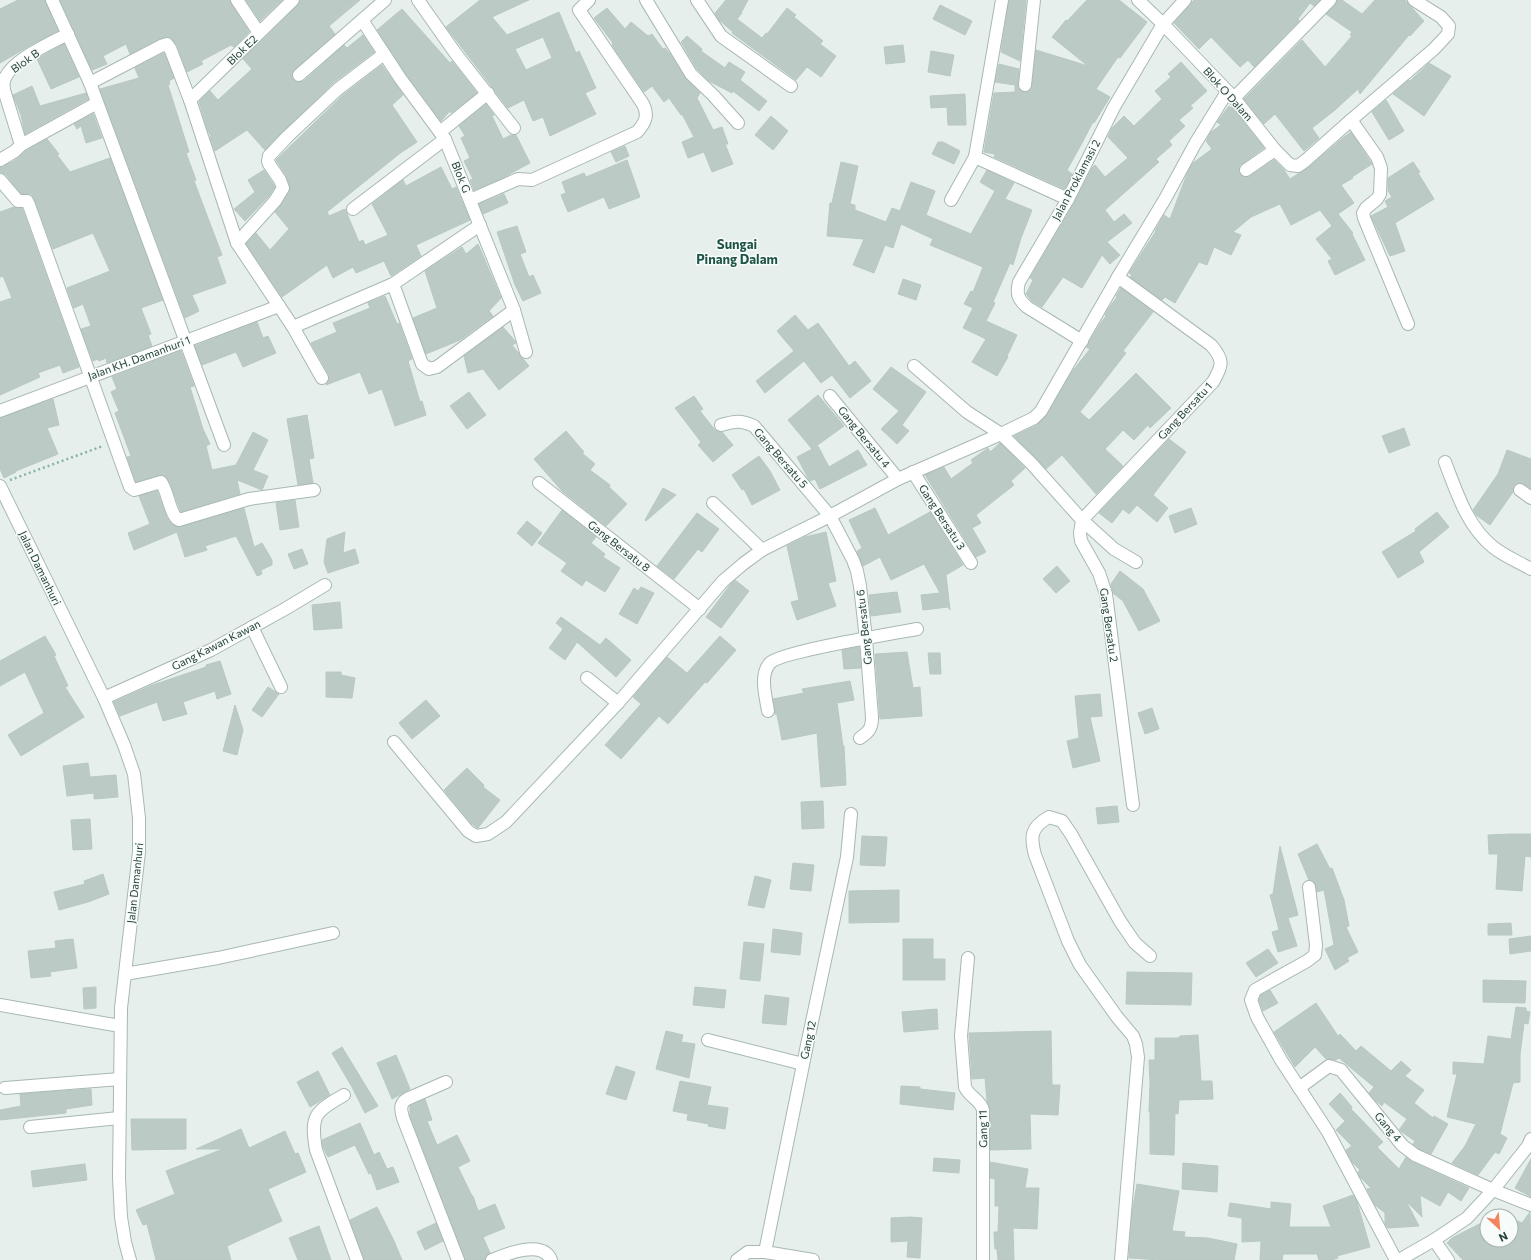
<svg xmlns="http://www.w3.org/2000/svg" width="1531" height="1260" font-family="Commissioner,sans-serif">
<rect width="100%" height="100%" fill="#e6efeb"/>
<g fill="#bbcac4" stroke="#b8c9c2" fill-rule="evenodd">
<path d="M18 0H45L58 31 31 45 0 63V9Z"/>
<path d="M60 0H230L231 4 249 32 234 47 231 45 201 61 203 64 187 72 177 45 173 40 169 37 158 39 130 54 126 44 103 56 107 64 92 70Z"/>
<path d="M246 0H282L260 21Z"/>
<path d="M300 0H360L329 26 335 34 294 70 292 76 294 80 297 82 304 81 344 45 347 48 363 35 374 52 333 83 265 150 247 130 215 151 210 137 211 136 208 131 199 102 210 91 218 100 252 69 243 59 298 5Z"/>
<path d="M480 0H529L492 17 507 35 559 12 576 53 579 51 596 88 585 93 596 114 550 136 543 117 533 121 524 100 508 108 446 27ZM543 37 552 58 526 70 515 49Z"/>
<path d="M726 0H748L741 13H742L737 19 762 38 766 33 767 34 787 8 796 15 794 17 823 41 820 44 836 56 821 77 807 67 796 80 732 33 733 32 719 20 715 13Z"/>
<path d="M1009 0H1026L1020 61 1001 52Z"/>
<path d="M1087 0H1119L1147 22 1120 58 1118 57 1096 89 1110 97 1094 123 1093 122 1082 143 1067 170 1072 174 1065 189 994 157 995 154 984 152 994 93 1015 92V85L995 82 999 64 1019 69 1018 88 1021 91 1025 92H1028L1032 86 1036 50 1088 66 1052 37 1066 20 1067 21Z"/>
<path d="M1194 0H1320L1314 6 1310 3 1298 19 1299 21 1254 67 1248 60 1240 67 1211 37 1199 49 1174 23Z"/>
<path d="M1337 0H1342L1362 14 1375 0H1405L1424 21 1410 36 1409 35 1360 94 1358 89 1335 110 1312 128 1319 138 1304 151 1275 114 1264 124 1244 99 1302 40 1325 67 1352 36 1350 35 1352 32 1326 14 1335 5Z"/>
<path d="M940 5 972 21 965 35 933 19Z"/>
<path d="M607 8 625 29 631 22 648 36 652 34 663 49 665 48 670 54 685 78 700 93 697 98 713 130 722 127 728 144H725L733 164 712 172 704 152 688 158 682 142 694 137 682 114 681 115 669 98 664 102 652 86 644 92 612 45 613 43 594 18Z"/>
<path d="M402 9 450 63 452 61 477 93 451 113 450 111 441 121 406 74 377 30Z"/>
<path d="M687 36 702 49 701 51 725 68 729 62 745 72 740 80 767 101 759 111 733 91 732 93 709 81 697 69 681 42Z"/>
<path d="M64 44 79 77 51 89 37 59Z"/>
<path d="M903 45 905 62 886 64 884 47Z"/>
<path d="M931 51 954 55 950 76 928 72Z"/>
<path d="M164 53 174 78 169 81 170 84 168 85 189 152 186 153 196 180 194 181 222 255 217 257 226 283 192 295 199 311 185 318 100 89 139 78 135 68Z"/>
<path d="M1181 62 1207 91 1190 106 1193 108 1179 120 1185 126 1169 141 1172 145 1156 159 1159 162 1105 210 1114 222 1124 214 1132 223 1107 242 1120 255 1110 264 1102 255 1082 288 1063 277 1042 307 1032 301 1026 294 1033 280 1030 278 1074 203 1092 168 1095 165 1105 177 1128 158 1108 137 1112 128 1124 116 1134 126 1162 99 1155 91 1171 77 1168 74Z"/>
<path d="M1429 63 1451 76 1424 116 1393 94 1409 80 1410 81Z"/>
<path d="M382 65 403 95 392 105 417 142 399 154 327 212 329 216 345 209 359 242 363 240 365 245 388 235 372 204 403 180 406 186 441 167 452 189 456 187 470 220 416 245 421 256 391 276 384 261 356 273 353 267 333 278 327 265 282 297 246 244 256 233 270 250 289 229 275 212 281 205 290 188 287 177 276 160 343 95Z"/>
<path d="M32 86 40 106 86 93 88 99 25 134 21 115 13 95Z"/>
<path d="M965 94 966 125H948L947 107 931 108 930 96Z"/>
<path d="M1386 100 1404 131 1389 140 1372 112Z"/>
<path d="M486 104 494 115 492 116 503 139 511 135H516L530 163 502 178 474 190 470 180 473 179 464 161 470 158 461 138 465 136 459 126Z"/>
<path d="M1229 106 1230 108 1232 107 1264 148 1239 166 1240 174 1243 177 1250 176 1274 160 1284 170 1290 179 1309 167 1344 137 1351 132 1372 164 1352 177 1353 178 1341 185 1354 203 1338 214 1353 233 1352 234 1365 260 1335 275 1328 261 1332 259 1316 239 1332 226 1320 210 1291 225 1280 204 1251 217 1233 232 1241 235 1231 255 1214 247 1207 265 1199 262 1175 303 1165 297 1162 300 1130 277 1132 275 1129 273 1156 231H1155L1164 215 1170 219 1187 174 1193 163 1212 149 1206 141 1211 132 1221 125 1217 122Z"/>
<path d="M93 114 102 138 86 143 81 126 77 129 74 124Z"/>
<path d="M771 116 788 131 773 150 755 135Z"/>
<path d="M47 139 59 154 57 155 70 172 110 158 163 300 141 308 151 334 148 335 152 346 107 363 106 358 99 361 98 359 93 361 81 329 91 326 83 304 74 308 67 288 110 271 93 233 53 249 34 198 31 194H21L6 175 0 172V167L14 161 26 151Z"/>
<path d="M938 142H943L960 151 954 164 932 154Z"/>
<path d="M625 146 629 156 616 162 611 152Z"/>
<path d="M627 160 640 197 609 209 604 197 568 212 561 195 566 193 562 182 584 173 586 177Z"/>
<path d="M841 162 858 166 850 204 855 205V210L886 222 892 208 900 211 911 182 935 191 926 215 971 234 995 191 980 182 987 170 1014 183 1005 199 1032 210 1021 238 1013 265 1010 263 993 302 995 303 986 321 1017 335 1007 356 1008 357 997 376 972 362 986 339 963 328 973 308 964 304 971 291 973 292 983 267 930 245 933 239 901 224 893 248 885 245 874 273 853 265 864 239 827 236 830 203H832Z"/>
<path d="M1413 162 1420 172 1418 173 1434 199 1395 223 1405 251 1390 256 1371 216 1388 207 1385 201 1392 197 1388 191V178Z"/>
<path d="M264 170 275 187 269 196 245 221 234 209 255 192 248 180Z"/>
<path d="M504 194 508 203 483 214 479 204Z"/>
<path d="M14 207 22 208 79 367 63 373 60 365 38 373 40 377 0 395V302L12 298 3 276 0 277V212Z"/>
<path d="M517 226 526 252 520 254 529 277 533 275 541 293 523 301 515 285 497 232Z"/>
<path d="M478 244 501 298 489 311 493 316 460 340 426 354 413 318 437 308 425 271 462 247 466 254Z"/>
<path d="M903 279 921 285 916 300 898 294Z"/>
<path d="M1121 288 1153 312 1123 351 1126 353 1080 412 1089 420 1136 373 1171 408 1150 428 1148 425 1134 440 1123 430 1105 449 1123 466 1096 494 1062 455 1046 469 1014 436 1037 425 1047 415 1071 373 1090 349 1086 347 1100 324 1106 316 1105 315 1108 309 1117 297 1116 296Z"/>
<path d="M385 296 397 324 399 323 412 359 408 361 420 402 422 401 426 415 395 426 382 389 369 394 360 372 326 385 329 378V375L311 343 337 332 333 323 370 308 368 303Z"/>
<path d="M795 315 808 330 818 323 849 366 855 361 871 381 850 398 832 375 821 383 804 361 765 393 756 381 794 351 777 331Z"/>
<path d="M257 322 263 338 268 336 276 353 243 367 236 352 202 365 195 346Z"/>
<path d="M503 327 515 341 516 343 512 345 529 366 499 390 483 369 468 373 464 356Z"/>
<path d="M181 351 194 386 190 387 203 429 210 444 206 446 212 470 236 465 253 432 268 440 253 470 268 476 262 490 237 480 240 494 181 512 170 483 165 476 159 475 136 482 127 457 131 456 115 413 119 411 111 392 117 389 112 377Z"/>
<path d="M891 367 926 392 902 425 909 431 897 444 881 429 899 411 873 389Z"/>
<path d="M469 392 486 415 467 429 450 406Z"/>
<path d="M818 395 844 426 812 449 788 420Z"/>
<path d="M694 396 703 409 700 411 715 430 722 432 733 445 713 462 698 445 701 442 675 408Z"/>
<path d="M53 399 59 425 47 428 58 454 16 471V472L4 478 0 469V418Z"/>
<path d="M307 415 314 458 309 459 313 483 298 485 287 419Z"/>
<path d="M1404 428 1410 445 1389 453 1382 436Z"/>
<path d="M566 431 584 452 582 453 595 464 590 470 610 485 609 487 627 504 606 526 562 491 534 459Z"/>
<path d="M1169 439 1186 452 1153 495 1168 508 1157 522 1137 505 1129 514 1123 509 1112 523 1099 513Z"/>
<path d="M1000 443 1025 468 1011 481 1014 485 976 515 981 523 972 528 986 552 976 557 925 475 944 467 951 479 973 463 971 460 988 448 990 452Z"/>
<path d="M818 446 829 467 858 450 867 465 820 489 815 479 810 481 808 478 797 457Z"/>
<path d="M1507 450 1531 459V489L1521 483 1514 485 1513 492 1490 525 1476 515 1473 510 1498 474Z"/>
<path d="M759 456 770 471 780 490 752 505 744 489 742 490 732 475Z"/>
<path d="M663 488 676 495 646 521 645 520Z"/>
<path d="M157 491 167 518 171 523 177 527 244 508 254 547 262 543 272 560V565L261 570 262 574 257 576 236 536 205 546 207 550 185 557 177 532 134 550 128 533 150 524 139 496Z"/>
<path d="M295 500 299 527 280 530 276 503Z"/>
<path d="M875 508 888 535 930 512 963 565 946 575 950 610 948 607 923 610 921 595 940 593 924 564 891 580 880 557 863 566 857 551 862 548 849 520Z"/>
<path d="M1191 508 1197 524 1175 533 1169 516Z"/>
<path d="M562 510 596 537 591 543 605 554 603 557 620 568 605 592 586 580 582 586 561 571 567 563 538 543Z"/>
<path d="M1437 512 1449 527 1419 552 1424 562 1398 578 1382 552 1416 531 1415 529Z"/>
<path d="M697 513 719 529 702 552 698 549 674 579 657 566Z"/>
<path d="M527 521 542 533 532 546 517 533Z"/>
<path d="M345 532 343 553 355 549 359 563 328 573 324 562 327 539Z"/>
<path d="M826 532 836 581 828 583 836 606 797 620 791 602 799 600 787 546 805 537Z"/>
<path d="M302 549 308 564 294 569 288 554Z"/>
<path d="M1057 566 1070 581 1056 593 1043 579Z"/>
<path d="M1120 571 1143 589 1160 621 1139 631 1123 601 1113 593 1111 584Z"/>
<path d="M735 580 749 591 721 628 706 617 730 585Z"/>
<path d="M641 587 654 593 637 624 619 614 634 588 638 591Z"/>
<path d="M897 592 901 612 871 616 869 595Z"/>
<path d="M340 602 342 628 314 630 312 605Z"/>
<path d="M561 617 600 645 606 638 631 660 616 677 577 642 565 660 549 648 563 629 556 623Z"/>
<path d="M45 636 56 655 54 656 68 686 65 687 84 717 21 756 8 735 44 713 25 672 0 686V661Z"/>
<path d="M720 636 736 650 707 683 705 682 668 724 659 716 621 759 605 745 641 704 633 697 667 657 687 673Z"/>
<path d="M859 647 861 668 844 669 842 650Z"/>
<path d="M907 652 913 688 920 687 922 716 880 719 875 654Z"/>
<path d="M928 653H940L941 674H930Z"/>
<path d="M220 661 231 694 217 699 215 691 183 702 187 714 163 721 157 702 120 716 114 702 150 686 206 667V665Z"/>
<path d="M326 672H341V675L355 678 352 698 326 697Z"/>
<path d="M850 681 854 700 837 703 843 746H844L846 785 821 787 817 733 782 740 777 715 775 714 773 699 804 693 802 689Z"/>
<path d="M268 687 279 694 262 717 252 710Z"/>
<path d="M1100 694 1102 716 1090 717 1100 761 1073 768 1067 741 1079 738 1075 696Z"/>
<path d="M426 700 440 716 412 739 399 723Z"/>
<path d="M235 705 243 730 237 755 223 751Z"/>
<path d="M1152 708 1159 729 1145 734 1138 713Z"/>
<path d="M88 763 90 777 116 775 118 797 94 799V793L67 796 63 766Z"/>
<path d="M467 768 484 785 483 787 500 800 478 828 471 823 444 790Z"/>
<path d="M823 801 824 828 802 829 801 802Z"/>
<path d="M1117 806 1119 822 1098 824 1096 808Z"/>
<path d="M90 819 92 849 73 850 71 820Z"/>
<path d="M1512 834H1531V857L1525 856 1522 891 1496 889 1498 854H1489L1488 835Z"/>
<path d="M862 836 887 837 885 866 860 865Z"/>
<path d="M1317 844 1330 869 1332 868 1344 900 1349 926 1346 927 1358 952 1347 958 1349 961 1335 970 1325 949 1334 945 1324 890 1317 892 1315 883 1309 880 1298 854Z"/>
<path d="M1280 846 1298 915 1288 918 1297 946 1278 952 1272 932 1279 930 1270 895 1273 894Z"/>
<path d="M793 863 814 865 811 891 790 889Z"/>
<path d="M103 874 109 894 88 902 59 910 54 892 85 884 84 881Z"/>
<path d="M755 876 771 880 764 908 748 905Z"/>
<path d="M899 890V922L849 923V891Z"/>
<path d="M1511 923 1512 935H1488V924Z"/>
<path d="M773 929 802 933 800 955 771 952Z"/>
<path d="M1531 936V951L1510 954 1509 939Z"/>
<path d="M73 939 77 968 50 972 51 976 31 978 28 951 56 948 55 941Z"/>
<path d="M903 939H933V959H945V980H903Z"/>
<path d="M744 942 764 944 760 981 740 979Z"/>
<path d="M1268 949 1278 963 1256 977 1246 963Z"/>
<path d="M1127 972 1192 973 1191 1005 1126 1004Z"/>
<path d="M1483 980 1526 981 1525 1003 1483 1002Z"/>
<path d="M96 987V1008L84 1009 83 988Z"/>
<path d="M695 987 726 990 724 1008 693 1005Z"/>
<path d="M1270 990 1278 1003 1263 1011 1259 1000 1261 995Z"/>
<path d="M765 995 789 998 786 1025 762 1023Z"/>
<path d="M1316 1003 1338 1036 1340 1034 1356 1051 1361 1046 1391 1071 1401 1061 1411 1070 1405 1076 1424 1090 1414 1103 1433 1118 1434 1116 1448 1124 1431 1154 1419 1149 1413 1144 1415 1141 1399 1130 1407 1119 1384 1102 1382 1106 1376 1101 1369 1093 1374 1087 1339 1058 1336 1060 1326 1059 1315 1047 1295 1067 1274 1032Z"/>
<path d="M1516 1007 1526 1008V1011L1530 1012 1528 1024 1524 1023 1520 1055V1082L1513 1083 1500 1134 1507 1138 1499 1154 1495 1152 1478 1175 1452 1163 1465 1146 1476 1124 1447 1117 1457 1074H1453V1062L1484 1064 1488 1036 1511 1039Z"/>
<path d="M937 1009 938 1029 904 1032 902 1012Z"/>
<path d="M666 1031 683 1035 681 1042 695 1044 689 1078 656 1069Z"/>
<path d="M1051 1031 1052 1085H1060L1058 1115 1030 1114 1031 1149 990 1150V1110L987 1101 985 1078 972 1079 969 1033Z"/>
<path d="M1198 1035 1201 1081H1212L1213 1099 1179 1100 1178 1114 1175 1113 1174 1155 1150 1154V1112H1149L1150 1083 1149 1060H1155V1038H1179L1180 1036Z"/>
<path d="M342 1047 378 1106 365 1113 352 1087 332 1053Z"/>
<path d="M396 1055 410 1089 392 1099 377 1063Z"/>
<path d="M616 1066 635 1072 626 1100 606 1094Z"/>
<path d="M318 1071 330 1095 310 1107 297 1082Z"/>
<path d="M680 1081 711 1087 707 1105 728 1108 725 1129 708 1126 709 1124 687 1120 688 1114 673 1111Z"/>
<path d="M901 1086 920 1087V1089L955 1093 953 1110 900 1104Z"/>
<path d="M91 1089 92 1105 66 1109V1113L0 1120V1110L21 1106 20 1094Z"/>
<path d="M1340 1093 1352 1107 1351 1109 1383 1142 1377 1147 1399 1169 1406 1157 1412 1162 1469 1188 1461 1201 1448 1192 1440 1206 1420 1195 1422 1217 1406 1201 1419 1226 1388 1228 1385 1224V1213L1375 1205 1367 1189 1371 1188 1360 1177 1358 1172 1360 1170 1352 1162 1346 1150 1352 1146 1336 1130 1345 1121 1329 1104Z"/>
<path d="M425 1099 432 1120 427 1121 437 1145 457 1135 470 1161 458 1167 472 1196H473L478 1211 495 1204 505 1228 483 1237 490 1253 486 1256 485 1260H465L410 1116V1106Z"/>
<path d="M131 1119H186V1149L132 1150Z"/>
<path d="M360 1123 374 1155 379 1152 387 1169 393 1167 399 1182 377 1190 371 1173 369 1174 355 1145 328 1157 323 1147 322 1140Z"/>
<path d="M241 1129 249 1148 285 1131 295 1154 298 1153 306 1172 268 1189 282 1221 227 1246 231 1260H156L147 1224 143 1225 136 1210 175 1194 166 1171 223 1149H196Z"/>
<path d="M934 1158 960 1160 959 1173 933 1171Z"/>
<path d="M1531 1159V1197L1515 1188Z"/>
<path d="M990 1162 1028 1169 1025 1188H1039L1037 1229 1013 1228 1014 1260H998L997 1249H995L994 1232H998L999 1206H995V1179L990 1178Z"/>
<path d="M1183 1163 1218 1166 1217 1192 1182 1189Z"/>
<path d="M85 1164 87 1180 33 1187 31 1171Z"/>
<path d="M1137 1184 1179 1191 1172 1231 1185 1232 1184 1237 1208 1238 1237 1244 1234 1260H1161L1129 1258 1132 1213Z"/>
<path d="M1353 1195 1357 1202 1370 1247 1337 1256 1338 1258 1332 1260H1319L1317 1254H1283L1282 1260H1260L1261 1241 1242 1242V1218L1228 1216 1230 1203 1271 1209V1202L1291 1204 1289 1227H1331L1323 1206Z"/>
<path d="M377 1207 394 1241 402 1260H364L350 1220Z"/>
<path d="M1530 1212 1531 1260H1463L1447 1243 1452 1238 1487 1220V1240H1511V1218L1522 1223Z"/>
<path d="M910 1217 922 1218 920 1258 907 1257 908 1241 891 1242V1218Z"/>
<path d="M436 1223 443 1241 425 1250 417 1232Z"/>
<path d="M319 1226 331 1260H298L289 1238Z"/>
</g>
<g fill="none" stroke-linecap="round" stroke-linejoin="round">
<g stroke="#a8b8b2" stroke-width="14">
<g id="minor">
<path d="M52 0 90 83 224 445"/>
<path d="M237 0 259 33"/>
<path d="M418 0 456 54 514 128"/>
<path d="M646 0 691 74 713 95 738 123"/>
<path d="M697 0 721 36 791 86"/>
<path d="M1138 0 1163 24 1234 98 1275 150 1290 165 1298 166 1305 161 1351 120"/>
<path d="M362 20 400 78 445 139 514 310 526 352"/>
<path d="M299 75 385 0"/>
<path d="M90 83 161 46 167 44 170 48 190 100 237 243 293 327 322 378"/>
<path d="M1025 85 1034 0"/>
<path d="M1234 98 1330 0"/>
<path d="M190 100 293 0"/>
<path d="M440 132 488 93"/>
<path d="M21 145 97 103"/>
<path d="M975 157 1002 0"/>
<path d="M0 160 15 151 21 145 4 90C4 87 3 84 4 81 9 61 51 43 68 34"/>
<path d="M1246 170 1275 150"/>
<path d="M0 180 18 201H27L29 205 130 487 134 490 161 482C168 491 170 516 179 520L249 499 314 490"/>
<path d="M470 200 518 179 532 180 637 132C645 123 649 116 643 104L579 10 589 0"/>
<path d="M951 200 975 157 1068 199"/>
<path d="M353 209 445 139"/>
<path d="M237 243 275 201 283 188 280 180 269 164 268 161 269 156 288 136 338 89 384 54"/>
<path d="M1118 277 1211 345C1224 360 1223 365 1213 382L1082 520 1114 549 1136 562"/>
<path d="M393 284 422 364 429 369 437 367 514 310"/>
<path d="M1408 324 1364 218 1363 213 1366 208 1377 199 1380 194 1381 168 1377 157 1351 120 1434 49 1448 34 1449 26 1441 17 1414 0"/>
<path d="M293 327 393 284 480 225"/>
<path d="M1082 341 1027 307C1018 299 1016 294 1019 282L1068 199 1114 107 1163 24 1185 0"/>
<path d="M914 366 967 412 1001 434 1031 463 1082 520 1080 533 1081 541 1099 573 1106 594 1133 805"/>
<path d="M830 396 898 479"/>
<path d="M0 411 279 306"/>
<path d="M721 425C735 421 741 420 754 426L830 516 853 560 857 571 860 586 866 639 872 717C872 728 869 732 860 738"/>
<path d="M1445 462C1457 493 1467 526 1493 547 1504 556 1519 562 1531 569"/>
<path d="M913 472 971 563"/>
<path d="M539 483 700 609"/>
<path d="M0 486 104 698 124 745 134 774 139 818V852L121 1008 119 1178 121 1217 125 1242 130 1260"/>
<path d="M1520 490 1531 498"/>
<path d="M713 503 762 550"/>
<path d="M252 627 281 687"/>
<path d="M587 678 618 703"/>
<path d="M104 698 211 650 285 609 325 585"/>
<path d="M768 711C766 697 759 675 770 663 780 652 895 633 917 629"/>
<path d="M394 742 468 831 476 836 488 834 506 822 618 703 723 581 743 564 762 550 830 516 898 479 1001 434 1034 418 1041 411 1118 277 1165 199 1195 144 1227 92"/>
<path d="M1309 887 1316 945 1315 955 1307 961 1255 990 1251 1000 1257 1017 1281 1060 1328 1132 1396 1260"/>
<path d="M968 958 961 1036 965 1087C969 1097 980 1099 983 1110V1260"/>
<path d="M125 974 218 958 333 933"/>
<path d="M0 1005 120 1026"/>
<path d="M708 1040 803 1064"/>
<path d="M446 1082 407 1099C399 1104 401 1110 403 1118L458 1260"/>
<path d="M5 1088 120 1079"/>
<path d="M1299 1088 1329 1066 1341 1070 1402 1145 1415 1155 1493 1190 1531 1205"/>
<path d="M344 1095C315 1112 310 1115 316 1150L357 1260"/>
<path d="M30 1127 119 1118"/>
<path d="M1434 1240 1448 1260"/>
<path d="M492 1260C506 1254 543 1239 551 1260"/>
<path d="M737 1260 748 1252H765"/>
<path d="M813 1260 765 1252 807 1045 847 857 851 814"/>
<path d="M1121 1260 1138 1057 1136 1044 1133 1036 1117 1017 1080 965 1068 941 1035 855C1030 836 1031 827 1049 817L1062 821 1071 834 1120 921 1135 943 1150 956"/>
<path d="M1399 1260 1434 1240 1467 1218 1493 1190 1528 1146 1531 1139"/>
</g>
</g>
<path stroke="#86b3a5" stroke-width="2.5" stroke-dasharray="2 3" stroke-linecap="butt" d="M10 480 103 446"/>
<use href="#minor" stroke="#fff" stroke-width="12"/>
</g>
<g text-anchor="middle" stroke-width="3" stroke-linejoin="round" paint-order="stroke">
<g font-size="11" fill="#24423a" stroke="#f7fbf9">
<text transform="translate(242 50) rotate(-44)" y="4">Blok E2</text>
<text transform="translate(25 61) rotate(-36)" y="4">Blok B</text>
<text transform="translate(1228 94) rotate(48)" y="4">Blok O Dalam</text>
<text transform="translate(461 177) rotate(68)" y="4">Blok G</text>
<text transform="translate(1076 180) rotate(-62)" y="4">Jalan Proklamasi 2</text>
<text transform="translate(139 358) rotate(-20)" y="4">Jalan KH. Damanhuri 1</text>
<text transform="translate(1185 411) rotate(-47)" y="4">Gang Bersatu 1</text>
<text transform="translate(864 437) rotate(51)" y="4">Gang Bersatu 4</text>
<text transform="translate(781 458) rotate(49)" y="4">Gang Bersatu 5</text>
<text transform="translate(942 517) rotate(57)" y="4">Gang Bersatu 3</text>
<text transform="translate(619 546) rotate(38)" y="4">Gang Bersatu 8</text>
<text transform="translate(40 568) rotate(64)" y="4">Jalan Damanhuri</text>
<text transform="translate(1109 625) rotate(82)" y="4">Gang Bersatu 2</text>
<text transform="translate(864 627) rotate(-96)" y="4">Gang Bersatu 6</text>
<text transform="translate(216 645) rotate(-27)" y="4">Gang Kawan Kawan</text>
<text transform="translate(135 883) rotate(-84)" y="4">Jalan Damanhuri</text>
<text transform="translate(808 1040) rotate(-78)" y="4">Gang 12</text>
<text transform="translate(1388 1127) rotate(50)" y="4">Gang 4</text>
<text transform="translate(983 1129) rotate(-91)" y="4">Gang 11</text>
</g>
<g font-size="13" font-weight="bold" fill="#1f5548" stroke="#f7fbf9">
<text x="737" y="249">Sungai<tspan x="737" dy="15">Pinang Dalam</tspan></text>
</g>
</g>
<g transform="translate(1499 1228) rotate(154)"><circle r="19" fill="#f7fbf9" stroke="#a3b1ad"/>
<path d="M0-3L7 15L0 10L-7 15Z" fill="#f4845f"/>
<text y="-6" font-size="11" font-weight="bold" text-anchor="middle" fill="#24423a">N</text>
</g>
</svg>
